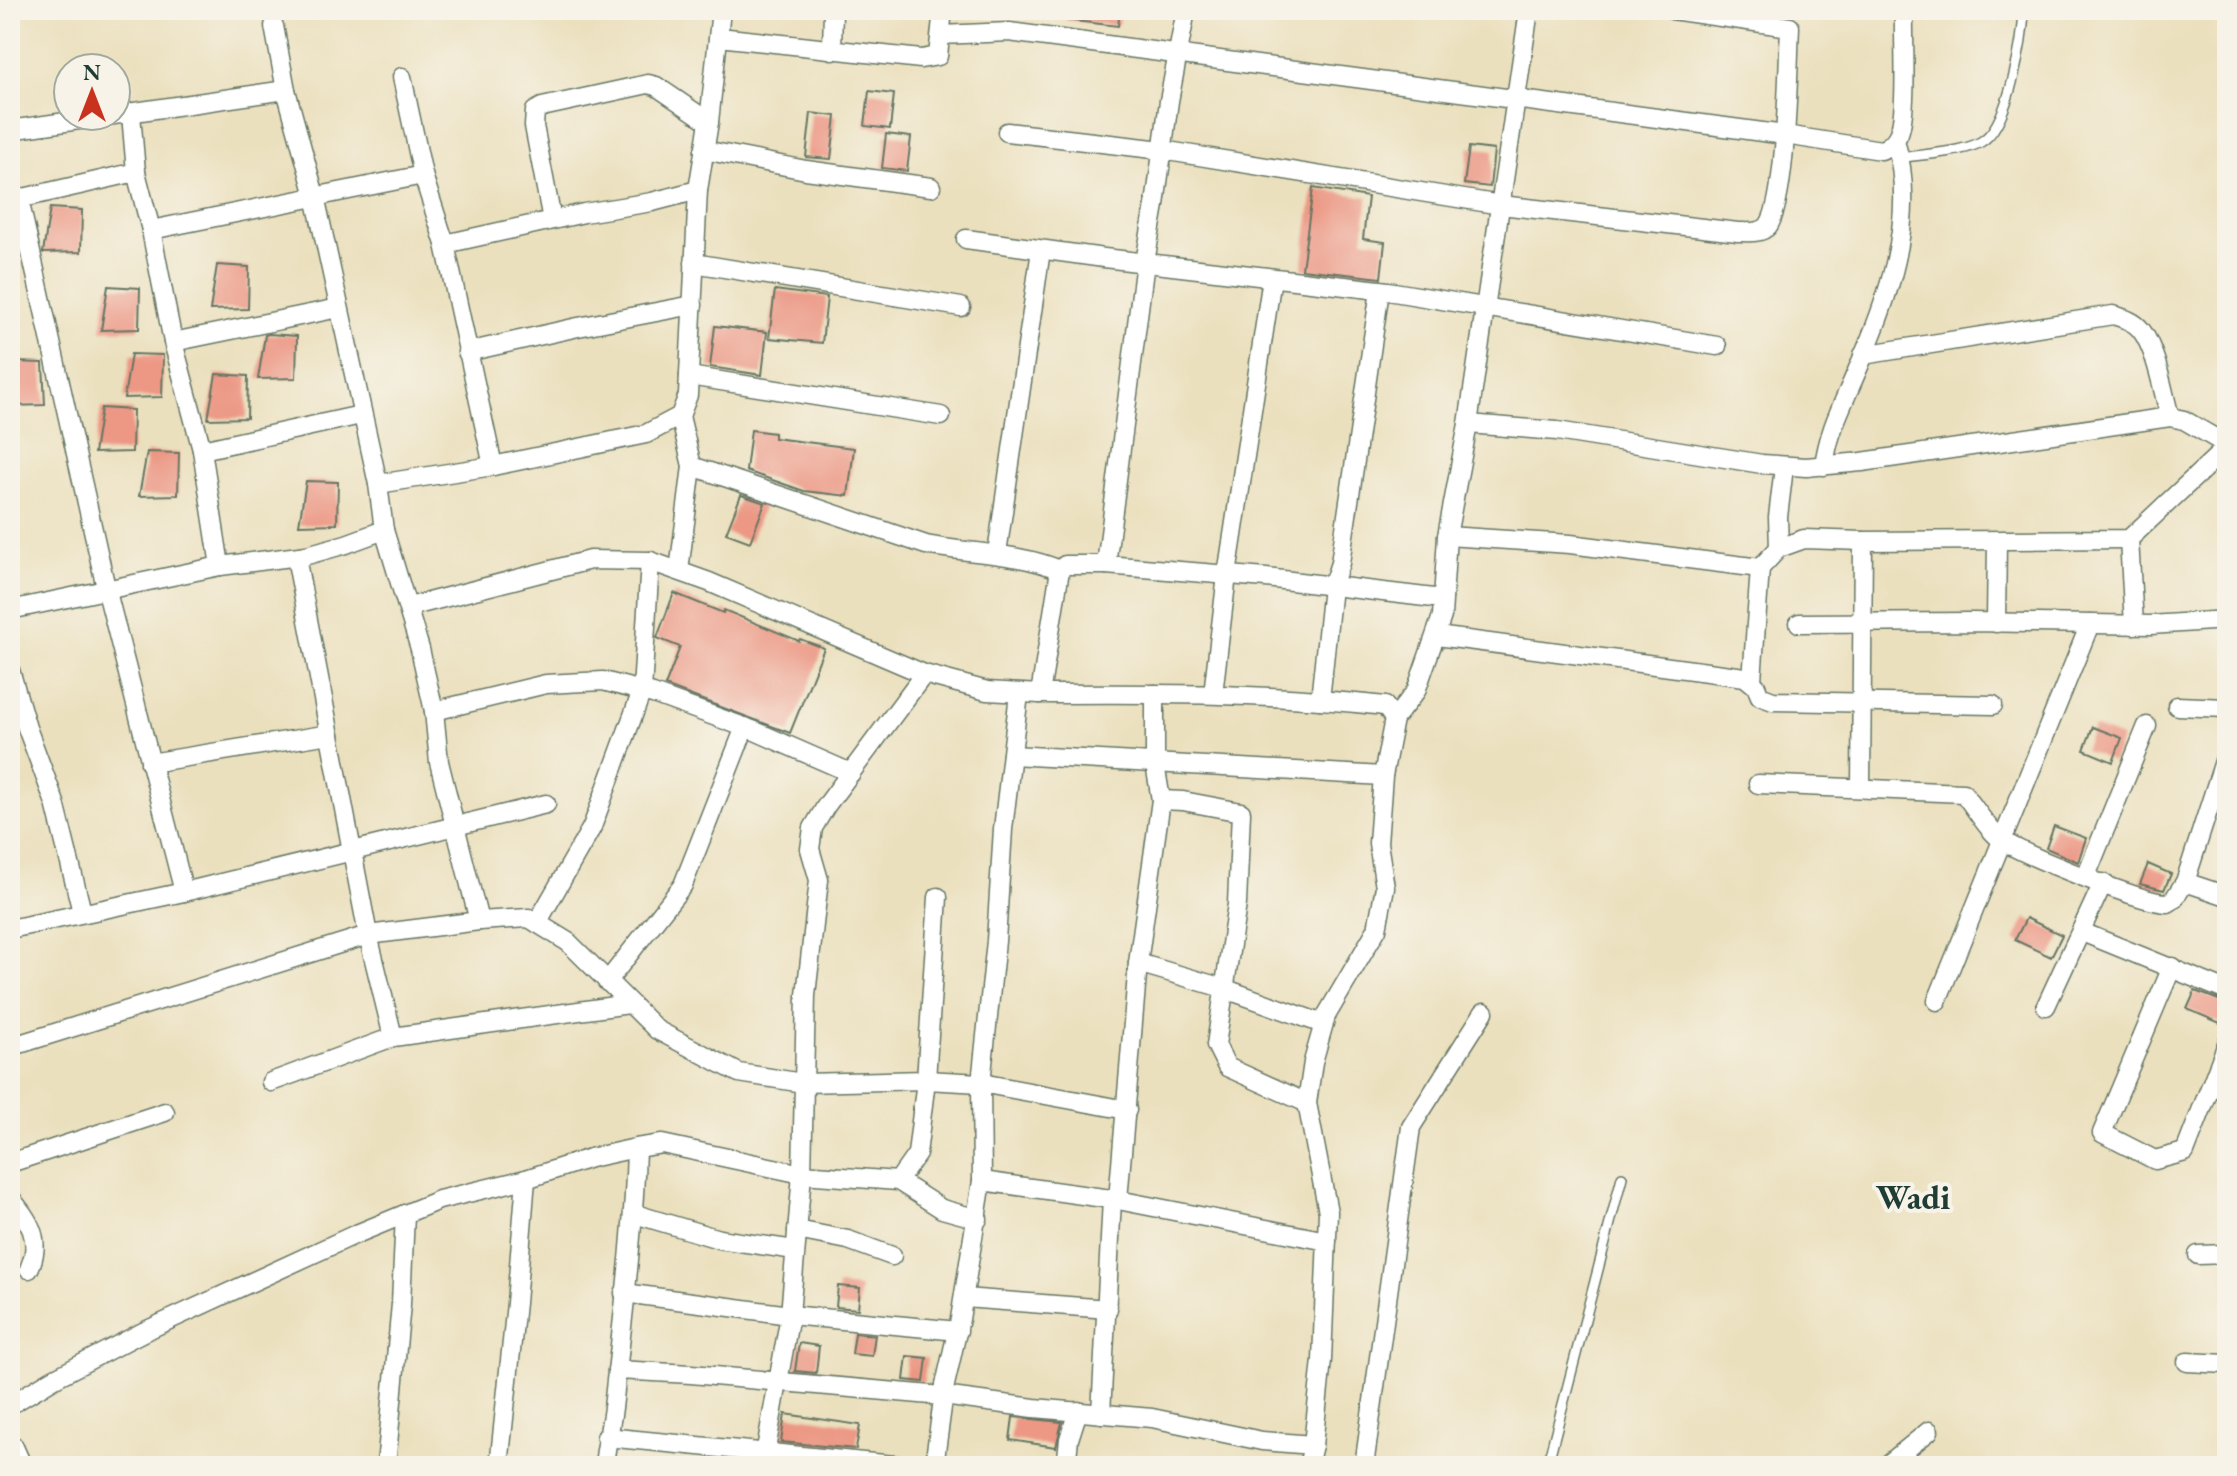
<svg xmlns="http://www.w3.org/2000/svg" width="2237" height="1476" font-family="'EB Garamond',serif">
<rect width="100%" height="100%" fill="#f7f3e8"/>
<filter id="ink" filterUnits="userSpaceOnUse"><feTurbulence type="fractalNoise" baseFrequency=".0125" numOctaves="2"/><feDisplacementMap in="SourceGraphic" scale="16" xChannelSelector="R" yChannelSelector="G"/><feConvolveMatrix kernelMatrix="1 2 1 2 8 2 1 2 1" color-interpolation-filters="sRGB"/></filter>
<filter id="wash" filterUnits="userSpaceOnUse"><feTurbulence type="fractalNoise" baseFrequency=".006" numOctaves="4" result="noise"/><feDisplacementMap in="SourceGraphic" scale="32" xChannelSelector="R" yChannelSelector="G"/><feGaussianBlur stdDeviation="1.8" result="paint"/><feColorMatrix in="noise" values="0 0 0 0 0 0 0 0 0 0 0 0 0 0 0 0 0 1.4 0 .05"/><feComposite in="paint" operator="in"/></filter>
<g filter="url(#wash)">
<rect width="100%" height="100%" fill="#ebe0be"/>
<g id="blocks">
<g fill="#ec9885">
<path d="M1066 10H1120L1118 26 1066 20Z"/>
<path d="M869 91 894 94 890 129 865 126Z"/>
<path d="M811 113 836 116 831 159 806 157Z"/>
<path d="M886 134 911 137 907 171 882 168Z"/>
<path d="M1469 147 1494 150 1490 187 1464 184Z"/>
<path d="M1313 188 1368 197 1363 239 1385 242 1381 278 1302 269Z"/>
<path d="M50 208 82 210 81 252 43 253Z"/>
<path d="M217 265 249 267 248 309 210 310Z"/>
<path d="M108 286 140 288 139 329 101 330Z"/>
<path d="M775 290 827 297 822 343 769 338Z"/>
<path d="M715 326 767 332 762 375 710 367Z"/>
<path d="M269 334 297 336 296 378 258 379 265 335Z"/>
<path d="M131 354 163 355 162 397 124 398Z"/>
<path d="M14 362 43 363 45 405 10 406Z"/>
<path d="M216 374 248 376 247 418 208 419Z"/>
<path d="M101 408 133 410 132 452 94 453Z"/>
<path d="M751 430 774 433V438L854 448 848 496 804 491 746 471Z"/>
<path d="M147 452 179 453 178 495 139 496Z"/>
<path d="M306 481 338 482 337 524 299 525Z"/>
<path d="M741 495 765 503 750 542 726 533Z"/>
<path d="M674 593 723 613 724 610 799 641 800 639 824 648 790 733 665 686 680 647 657 638 658 635Z"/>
<path d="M2093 727 2122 738 2113 762 2084 750Z"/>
<path d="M2054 826 2086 838 2078 862 2046 848Z"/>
<path d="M2148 864 2171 874 2164 890 2140 884Z"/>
<path d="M2026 918 2062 935 2051 957 2015 940Z"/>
<path d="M2195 991 2227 1003 2220 1023 2187 1009Z"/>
<path d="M838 1286 860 1288 858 1309 836 1307Z"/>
<path d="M855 1333 875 1335 872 1356 852 1354Z"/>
<path d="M799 1343 819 1346 816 1373 795 1371Z"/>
<path d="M907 1356 927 1358 924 1382 904 1380Z"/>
<path d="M785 1414 860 1425 856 1449 781 1442Z"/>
<path d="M1013 1417 1062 1422 1056 1447 1010 1440Z"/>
</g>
</g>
</g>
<g filter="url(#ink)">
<use href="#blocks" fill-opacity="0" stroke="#667664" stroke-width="2"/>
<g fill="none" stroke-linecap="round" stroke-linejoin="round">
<g stroke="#667664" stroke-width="12">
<g id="lane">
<path d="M1900 158C1921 154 1969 153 1985 139 2009 120 2023 40 2024 10"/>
<path d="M1547 1466 1622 1177"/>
</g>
</g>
<g stroke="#667664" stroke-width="21">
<g id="street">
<path d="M274 26 286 90"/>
<path d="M941 35 1009 32 1785 135 1881 150C1890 147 1895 142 1899 133 1908 109 1903 39 1904 10"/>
<path d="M719 37 921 59 938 56 943 10"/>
<path d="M832 50 833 10"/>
<path d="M402 77 423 175"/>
<path d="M131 114 136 172 151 230 173 342 202 450 220 566"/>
<path d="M10 130 286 90 315 196 378 484 384 530"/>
<path d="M1007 132 1162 150 1501 205 1738 232C1748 232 1761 234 1768 226 1787 201 1788 63 1790 27L1672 10"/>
<path d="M704 150 806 170 931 187"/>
<path d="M19 199 106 588 184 892"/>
<path d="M10 201 136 172"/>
<path d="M552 220 534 126 535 111 542 107 648 84 656 86 709 122"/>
<path d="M151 230 423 175 445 244 493 466"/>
<path d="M966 239 1104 258 1388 291 1717 346"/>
<path d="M445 244 584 213 652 202 698 190"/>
<path d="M694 263 961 307"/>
<path d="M173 342 339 308"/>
<path d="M467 352 578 327 693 305"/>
<path d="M1863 355 2113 315C2123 318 2134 321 2141 330 2156 349 2163 392 2170 417"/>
<path d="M689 376 941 416"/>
<path d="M1468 424 1557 431 1762 464 1806 467 1862 462 2170 417 2184 420 2227 445"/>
<path d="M202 450 361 415"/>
<path d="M692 466 926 545C971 554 1017 552 1060 570L1065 565H1106L1145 262 1155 205 1169 101 1186 10"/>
<path d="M1824 466C1828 433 1841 408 1854 378 1886 305 1919 220 1895 140"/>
<path d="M378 484 493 466 646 434 680 416 688 395 698 190 709 122 721 10"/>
<path d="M1447 536 1570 544 1760 568 1779 548 1804 539 1863 541"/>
<path d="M2129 539 2134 625"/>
<path d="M1779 548 1778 517 1784 467"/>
<path d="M997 553 1041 250"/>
<path d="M296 557 368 935 393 1037"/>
<path d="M1106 565 1266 578 1442 599"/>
<path d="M1060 570 1040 694C1155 693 1270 693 1385 706L1394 719"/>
<path d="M679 571 692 466 680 416"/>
<path d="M409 607 590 560 650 561 709 582 924 674 987 691 1040 694"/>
<path d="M10 610 220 566 307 555 346 544 384 530 420 649 434 711 439 762 479 921"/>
<path d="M1799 623 1973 622 2150 625 2227 620"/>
<path d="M1996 623 1997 541"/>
<path d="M1437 636 1745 677 1756 686 1760 696 1773 701 1993 705"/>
<path d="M10 670 27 728 55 803 82 912"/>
<path d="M1752 680 1760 568"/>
<path d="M1213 694 1227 575 1272 278"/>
<path d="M1320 700 1332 587 1340 563 1380 290"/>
<path d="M2177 706 2227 708"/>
<path d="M434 711 546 684 603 681 653 694 755 731 851 773"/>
<path d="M1012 755 1383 776"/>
<path d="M150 763 330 734"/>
<path d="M1758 784 1963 793C1975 807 1988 831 2003 841 2025 855 2145 904 2168 903L2174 899 2185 882 2227 752"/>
<path d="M1861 787 1863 541 2129 539 2227 447"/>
<path d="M1161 800 1183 801 1241 812 1237 904 1216 1045 1227 1067 1307 1103"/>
<path d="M2086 876 2147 726"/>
<path d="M2185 882 2227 896"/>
<path d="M537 923 592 827 642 691 650 561"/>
<path d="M10 929 184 892 546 804"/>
<path d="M2082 932 2227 991"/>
<path d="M1138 963 1223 988 1323 1024"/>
<path d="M2172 967 2102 1133 2155 1160 2185 1152 2227 1044"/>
<path d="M607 982 683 885 745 727"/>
<path d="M1937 1001 2090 624"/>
<path d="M2046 1006 2103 883"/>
<path d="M10 1047 368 935 479 921 529 918 568 942 657 1030 739 1073 803 1083 926 1080 981 1083 1127 1110"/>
<path d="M271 1082 393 1037 629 1004"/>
<path d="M10 1163 165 1112"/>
<path d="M898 1181 917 1154 926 1080 938 897"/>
<path d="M982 1181 1118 1200 1327 1241"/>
<path d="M10 1197C29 1221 43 1239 29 1269"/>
<path d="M1118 1200 1138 963 1161 800 1155 764V694"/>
<path d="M635 1214 719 1239 795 1250"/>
<path d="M797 1230 848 1240 892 1256"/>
<path d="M2198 1255 2227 1254"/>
<path d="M624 1293 790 1315 958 1331"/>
<path d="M964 1298 1108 1309"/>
<path d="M2187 1362 2227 1364"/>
<path d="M617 1370 691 1374 943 1396 1034 1408 1152 1418 1262 1441 1313 1445"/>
<path d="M10 1405 53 1379 143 1332 354 1235 439 1200 526 1179 590 1158 636 1148 662 1144 802 1174 898 1181 942 1209 978 1219"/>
<path d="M1101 1414 1112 1199"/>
<path d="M606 1437 905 1466"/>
<path d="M386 1466 401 1304 405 1214"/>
<path d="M499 1466 516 1303 526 1179"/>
<path d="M604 1466C606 1443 612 1422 614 1399 623 1316 634 1232 636 1148"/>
<path d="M763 1466 790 1315 802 1174 806 995 819 880 810 849 813 828 826 806 924 674"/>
<path d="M934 1466 945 1385 960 1319 982 1181 981 1083 996 941 1003 829 1019 694"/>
<path d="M1066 1466 1069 1439 1078 1411"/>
<path d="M1308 1466 1313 1445 1322 1360 1328 1212 1307 1103 1313 1062 1326 1016 1377 929 1385 887 1378 843 1383 776 1394 719 1416 691 1442 616 1447 536 1468 424 1529 10"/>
<path d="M1364 1466 1411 1127 1484 1012"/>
<path d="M1886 1466 1929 1431"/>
</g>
</g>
<g stroke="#667664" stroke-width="29">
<path id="secondary" d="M10 1448 18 1466"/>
</g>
<use href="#lane" stroke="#fff" stroke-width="9"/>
<use href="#street" stroke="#fff" stroke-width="18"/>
<use href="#secondary" stroke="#fff" stroke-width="26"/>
</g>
</g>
<g text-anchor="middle" stroke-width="8" stroke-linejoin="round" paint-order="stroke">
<g font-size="34" font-weight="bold" fill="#1f3d34" stroke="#f7f3e8">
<text x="1913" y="1209">Wadi</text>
</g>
</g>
<rect width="2237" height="1476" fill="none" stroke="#f7f3e8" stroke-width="40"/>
<g transform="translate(92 92)"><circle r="38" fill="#f7f3e8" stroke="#a1aaa0" stroke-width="2"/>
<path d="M0-6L14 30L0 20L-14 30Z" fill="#c8321e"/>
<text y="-12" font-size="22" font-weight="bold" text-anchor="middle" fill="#1f3d34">N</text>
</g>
</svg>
